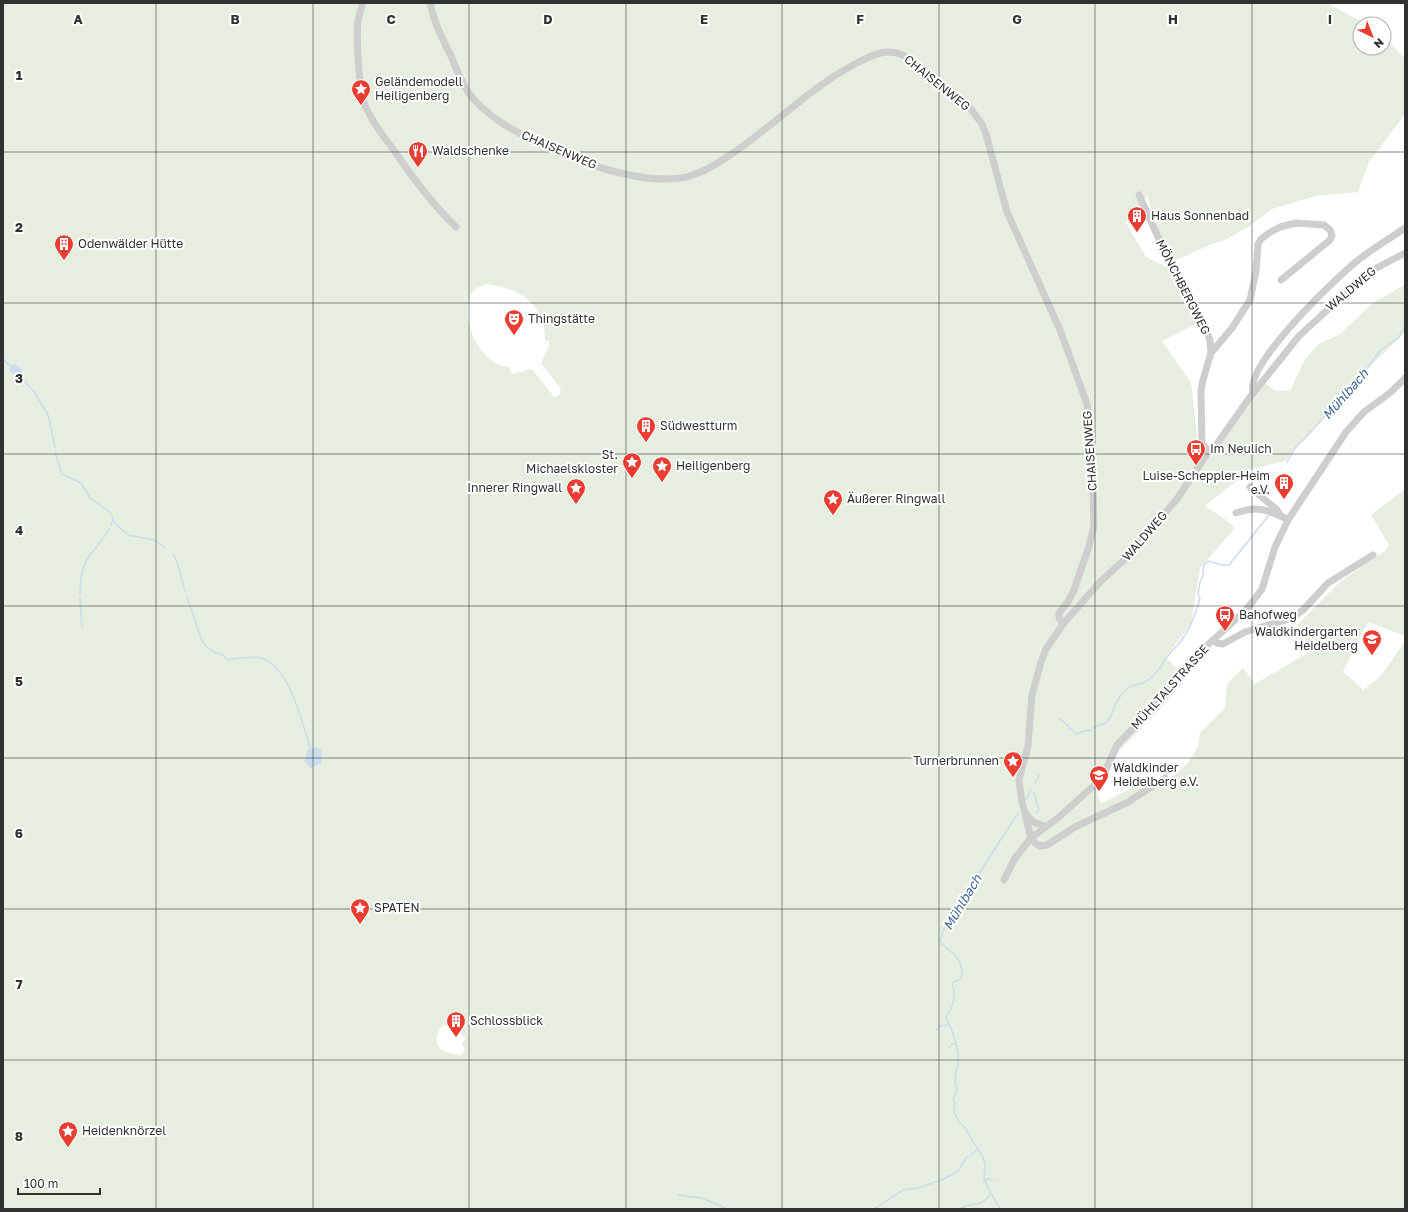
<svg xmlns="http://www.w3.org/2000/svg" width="1408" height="1212" font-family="'Golos Text',sans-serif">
<rect width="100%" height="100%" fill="#fff"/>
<path fill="#e5eedf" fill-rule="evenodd" d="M3 3H1327L1366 24H1360V48H1384V36L1405 59V114L1369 162 1358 192 1316 196 1272 209 1248 227 1227 239 1212 244 1176 260C1162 247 1153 214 1147 196L1126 223 1146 257 1182 274 1204 320 1162 341 1191 383 1199 453 1203 457 1211 456 1238 417 1264 383 1276 391H1290L1305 359 1319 344 1340 334 1374 302 1405 285V331L1399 339 1375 361 1285 461 1251 469 1205 506 1225 519 1235 528 1200 568 1191 624 1166 657 1186 678 1162 707 1120 750 1103 780 1096 789 1101 804 1149 779 1164 783 1187 764 1198 747 1200 733 1225 708 1227 684 1243 668 1255 684 1311 651 1297 625 1341 581 1386 550 1389 545 1371 515 1405 489V636L1368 622 1343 671 1363 690 1381 676 1405 641V1209H3ZM486 284C518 288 546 303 545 340L549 341V346L541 363 561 389 559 395 554 397 532 369 512 374 509 367C480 366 459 319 471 295 474 289 480 286 486 284ZM19 367 23 371 24 376 22 379H18L12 373ZM443 1025C453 1026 459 1031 465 1038L462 1045 465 1049 461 1055C456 1054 447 1053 442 1050 433 1043 436 1032 443 1025Z"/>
<g fill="#cbdcee">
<path d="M14 364C20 366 23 370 24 376L22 379 17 378 9 370 10 366Z"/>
<path d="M317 747 321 750 322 763 311 768 304 761 308 749Z"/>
</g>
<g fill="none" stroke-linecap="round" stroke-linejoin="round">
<g stroke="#cbdcee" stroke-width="1.5">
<path d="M3 359 11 367"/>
<path d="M21 377 35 393 48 415 55 447"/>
<path d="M55 452 62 474 81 483 91 499 110 512 115 523 128 535 154 540 165 548"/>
<path d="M1287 462 1295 448 1307 436 1330 411 1345 398 1380 351 1398 338 1405 327"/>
<path d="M111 525 113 519"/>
<path d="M173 554 177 562 185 591"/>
<path d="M80 594C80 582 82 565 90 555 97 546 104 539 109 529"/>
<path d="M187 597 202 641 207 647 216 653 222 654 226 659C237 660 249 655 260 658 290 665 302 723 311 750"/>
<path d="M80 599 82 628"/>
<path d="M1059 718 1077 734"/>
<path d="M1076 735 1081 732 1091 730 1096 726 1104 724 1110 718 1117 701 1122 694 1131 686 1143 683 1151 678 1160 668 1166 658 1181 641 1190 627 1196 611 1199 602 1200 597 1198 594 1200 582 1203 576V570L1204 565 1208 561 1222 565H1229L1269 515"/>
<path d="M1035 783 1040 774"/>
<path d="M1034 793 1039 810 1036 813"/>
<path d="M1026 800 1031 789"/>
<path d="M936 1031 939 1026 948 1025"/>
<path d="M949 1048 952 1044H956"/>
<path d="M985 1180 988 1179 993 1180"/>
<path d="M678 1195 702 1198 727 1209"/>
<path d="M874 1209 903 1190 918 1188 944 1179 958 1171 966 1158 979 1149"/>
<path d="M960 1209C972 1200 980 1210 990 1194"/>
<path d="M1001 1209 997 1204 984 1180 985 1164 982 1155 971 1139 965 1127 960 1123 954 1112 955 1103 953 1099 957 1090C953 1076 956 1076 958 1063 960 1051 952 1028 946 1018 947 1013 949 1013 951 1009 954 1002 956 992 952 985L953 982C955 981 960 980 961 978 962 977 962 972 962 971 960 953 948 953 940 941L945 926 1018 813"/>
</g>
<g stroke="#cecece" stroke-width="7">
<path d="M363 3C361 9 359 15 358 21 356 36 359 89 364 103 371 120 382 135 393 149 412 177 432 204 456 227"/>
<path d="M430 3C434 22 442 39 451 56 456 68 461 81 468 92 486 117 514 131 541 144 580 163 643 186 687 177 702 173 717 164 730 155 774 126 810 87 857 63 867 58 877 52 888 52 893 52 898 53 903 55L970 108 982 124 986 134 1007 212 1060 330 1087 404 1090 423 1092 448 1094 526 1089 546 1074 590 1068 602 1059 613V618L1063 624"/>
<path d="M1139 195 1172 268 1204 325 1210 340 1211 353 1203 380 1201 390 1202 444 1209 451"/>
<path d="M1211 353 1232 328 1250 300 1256 271 1258 244 1261 239 1269 233 1280 227 1296 223 1324 225 1330 230 1332 235 1330 240 1281 280"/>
<path d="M1253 393C1245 364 1334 280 1357 261 1372 249 1389 239 1405 228"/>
<path d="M1250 487 1277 510 1281 516"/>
<path d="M1236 513C1242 511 1249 509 1255 509 1265 509 1279 515 1288 520"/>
<path d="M1213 640 1217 643 1223 644 1245 632 1292 618 1303 610 1328 583 1373 555"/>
<path d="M1026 814 1033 822 1045 826"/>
<path d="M1032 837 1034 842 1039 846 1047 845 1075 827 1128 802 1165 778"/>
<path d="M1031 838 1022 802 1019 780 1028 746 1032 695 1041 662 1046 649 1063 624 1100 582 1127 557 1177 499 1209 451 1214 448 1250 397 1299 336 1369 272 1405 253"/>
<path d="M1004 880 1015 858 1031 838 1059 817 1099 781 1103 776 1117 745 1167 693 1191 660 1245 611 1253 601 1262 589 1275 547 1288 520 1346 432 1364 412 1391 392 1405 378"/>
</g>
</g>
<path fill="none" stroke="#313131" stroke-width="1" stroke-opacity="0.55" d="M156 3V1209M313 3V1209M469 3V1209M626 3V1209M782 3V1209M939 3V1209M1095 3V1209M1252 3V1209M3 152H1405M3 303H1405M3 454H1405M3 606H1405M3 758H1405M3 909H1405M3 1060H1405"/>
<defs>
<g id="sight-pin" transform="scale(1)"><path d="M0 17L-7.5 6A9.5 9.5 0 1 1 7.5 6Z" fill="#ea3d31" stroke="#fff"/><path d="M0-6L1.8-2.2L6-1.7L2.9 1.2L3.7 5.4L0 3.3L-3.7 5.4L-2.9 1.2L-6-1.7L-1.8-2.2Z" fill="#fff"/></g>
<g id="restaurant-pin" transform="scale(1)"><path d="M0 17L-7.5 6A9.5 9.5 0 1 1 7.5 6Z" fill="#ea3d31" stroke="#fff"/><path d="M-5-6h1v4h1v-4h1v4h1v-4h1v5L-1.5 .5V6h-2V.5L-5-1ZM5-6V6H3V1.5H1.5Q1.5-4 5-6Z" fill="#fff"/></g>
<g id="building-pin" transform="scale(1)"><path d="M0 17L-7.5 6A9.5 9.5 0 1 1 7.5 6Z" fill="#ea3d31" stroke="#fff"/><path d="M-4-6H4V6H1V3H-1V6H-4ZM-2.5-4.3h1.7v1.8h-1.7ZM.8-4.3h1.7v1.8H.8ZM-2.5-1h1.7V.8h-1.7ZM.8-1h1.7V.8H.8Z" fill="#fff"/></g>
<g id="theatre-pin" transform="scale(1)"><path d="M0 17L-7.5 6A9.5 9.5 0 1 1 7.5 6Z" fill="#ea3d31" stroke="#fff"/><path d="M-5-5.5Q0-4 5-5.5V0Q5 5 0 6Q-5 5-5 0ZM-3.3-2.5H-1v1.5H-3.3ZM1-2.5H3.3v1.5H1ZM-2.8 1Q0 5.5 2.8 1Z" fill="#fff"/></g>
<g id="bus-pin" transform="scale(1)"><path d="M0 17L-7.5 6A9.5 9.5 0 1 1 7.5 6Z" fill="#ea3d31" stroke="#fff"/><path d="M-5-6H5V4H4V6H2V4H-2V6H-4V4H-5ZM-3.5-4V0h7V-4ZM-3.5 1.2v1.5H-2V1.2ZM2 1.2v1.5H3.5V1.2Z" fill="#fff"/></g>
<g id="school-pin" transform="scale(1)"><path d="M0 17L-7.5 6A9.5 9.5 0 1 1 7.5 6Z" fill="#ea3d31" stroke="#fff"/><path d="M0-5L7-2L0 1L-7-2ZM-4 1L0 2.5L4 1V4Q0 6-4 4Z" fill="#fff"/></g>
</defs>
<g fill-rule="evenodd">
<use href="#sight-pin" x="361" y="89"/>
<use href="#restaurant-pin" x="418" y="151"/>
<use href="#building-pin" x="1137" y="216"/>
<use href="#building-pin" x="64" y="244"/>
<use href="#theatre-pin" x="514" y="319"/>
<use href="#building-pin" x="646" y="426"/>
<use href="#bus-pin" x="1196" y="449"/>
<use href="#sight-pin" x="632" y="462"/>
<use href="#sight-pin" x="662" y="466"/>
<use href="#building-pin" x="1284" y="483"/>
<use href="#sight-pin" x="576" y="488"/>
<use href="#sight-pin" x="833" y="499"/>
<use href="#bus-pin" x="1225" y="615"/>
<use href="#school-pin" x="1372" y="639"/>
<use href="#sight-pin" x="1013" y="761"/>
<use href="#school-pin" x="1099" y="775"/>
<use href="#sight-pin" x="360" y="908"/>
<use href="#building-pin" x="456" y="1021"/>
<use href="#sight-pin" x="68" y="1131"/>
</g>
<g text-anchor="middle" stroke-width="4" stroke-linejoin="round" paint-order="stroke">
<g font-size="12" fill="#313131" stroke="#fff" text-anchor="start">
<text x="375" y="86">Geländemodell<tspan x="375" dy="14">Heiligenberg</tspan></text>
<text x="432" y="155">Waldschenke</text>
<text x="1151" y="220">Haus Sonnenbad</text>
<text x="78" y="248">Odenwälder Hütte</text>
<text x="528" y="323">Thingstätte</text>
<text x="660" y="430">Südwestturm</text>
<text x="1210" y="453">Im Neulich</text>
<text x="618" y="459" text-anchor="end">St.<tspan x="618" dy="14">Michaelskloster</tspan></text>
<text x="676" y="470">Heiligenberg</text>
<text x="1270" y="480" text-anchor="end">Luise-Scheppler-Heim<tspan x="1270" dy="14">e.V.</tspan></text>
<text x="562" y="492" text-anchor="end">Innerer Ringwall</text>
<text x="847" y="503">Äußerer Ringwall</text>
<text x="1239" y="619">Bahofweg</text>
<text x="1358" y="636" text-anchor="end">Waldkindergarten<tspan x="1358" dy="14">Heidelberg</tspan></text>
<text x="999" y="765" text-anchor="end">Turnerbrunnen</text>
<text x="1113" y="772">Waldkinder<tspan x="1113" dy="14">Heidelberg e.V.</tspan></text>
<text x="374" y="912">SPATEN</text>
<text x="470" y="1025">Schlossblick</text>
<text x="82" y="1135">Heidenknörzel</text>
</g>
<g font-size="12" fill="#313131" stroke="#fff">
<text transform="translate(937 83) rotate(39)" y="4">CHAISENWEG</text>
<text transform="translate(559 150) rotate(23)" y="4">CHAISENWEG</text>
<text transform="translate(1183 287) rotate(63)" y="4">MÖNCHBERGWEG</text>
<text transform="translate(1351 289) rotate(-40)" y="4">WALDWEG</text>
<text transform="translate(1090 451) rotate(-94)" y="4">CHAISENWEG</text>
<text transform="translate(1145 536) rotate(-49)" y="4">WALDWEG</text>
<text transform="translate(1170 687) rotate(-48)" y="4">MÜHLTALSTRASSE</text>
</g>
<g font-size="13" font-style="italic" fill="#3c6797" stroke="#fff">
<text transform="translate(1345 394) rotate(-49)" y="5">Mühlbach</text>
<text transform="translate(962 902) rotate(-59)" y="5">Mühlbach</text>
</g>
</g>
<g font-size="13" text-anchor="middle" font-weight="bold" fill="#313131" stroke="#fff" stroke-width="4" stroke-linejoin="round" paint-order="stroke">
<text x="78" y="24">A</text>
<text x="235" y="24">B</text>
<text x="391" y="24">C</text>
<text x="548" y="24">D</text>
<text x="704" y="24">E</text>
<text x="860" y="24">F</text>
<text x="1017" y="24">G</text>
<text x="1173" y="24">H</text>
<text x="1330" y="24">I</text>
<text x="19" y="80">1</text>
<text x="19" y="232">2</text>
<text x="19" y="383">3</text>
<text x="19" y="535">4</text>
<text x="19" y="686">5</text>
<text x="19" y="838">6</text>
<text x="19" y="989">7</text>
<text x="19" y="1141">8</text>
</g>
<rect width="1408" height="1212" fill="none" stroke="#313131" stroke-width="8"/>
<g transform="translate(1372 36) rotate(137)"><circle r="19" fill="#ffffff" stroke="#adadad"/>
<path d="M0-3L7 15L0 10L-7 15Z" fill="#ea3d31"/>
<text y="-6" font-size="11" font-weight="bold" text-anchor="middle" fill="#313131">N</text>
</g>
<path d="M18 1188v6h82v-6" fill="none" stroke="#313131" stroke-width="2"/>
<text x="24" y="1188" font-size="12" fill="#313131" stroke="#ffffff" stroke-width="3" paint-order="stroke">100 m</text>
</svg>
